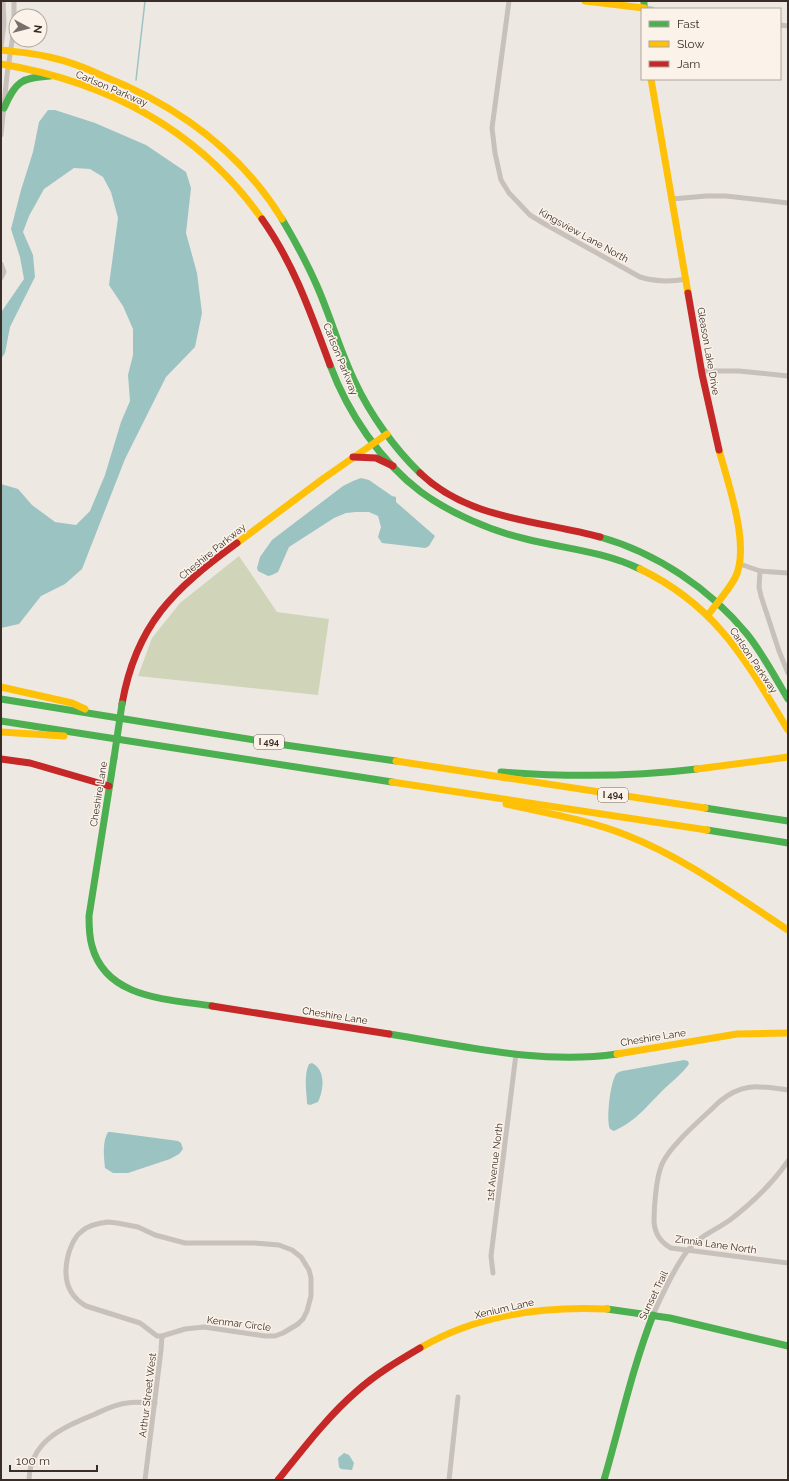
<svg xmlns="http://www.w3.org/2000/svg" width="789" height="1481" font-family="Raleway,sans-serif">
<rect width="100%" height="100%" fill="#eee8e2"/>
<path fill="#d0d5ba" d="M239 556 277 612 329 619 318 695 138 676 152 638 180 603Z"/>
<g fill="#9bc3c2">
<path d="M48 110H55L95 123 146 145 186 172 191 188 186 233 197 273 202 313 195 347 166 377 125 459 82 569 65 584 41 596 19 624 1 628V484L18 489 32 505 55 522 76 525 90 511 105 475 121 422 130 401 128 375 133 355V329L123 306 109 285 118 218 111 192 103 177 90 169 74 168 44 189 29 216 23 232 33 255 35 277 10 327 5 353 1 359 2 311 24 279 20 257 11 229 21 190 33 152 39 122Z"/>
<path d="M361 478 369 480 392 496 396 497V502L435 536 429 546 425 548 382 543 378 537 381 527 378 516 369 512H356L346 513 334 518 289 547 278 572 272 575 268 576 258 571 257 568 260 557 272 540 343 486 353 481Z"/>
<path d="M684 1060 688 1061 689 1064C682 1074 671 1082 662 1091 646 1107 636 1121 614 1131L610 1129C606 1120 610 1086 615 1076 616 1073 619 1072 622 1071Z"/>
<path d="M312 1063C326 1070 324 1090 318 1102L310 1105 307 1104V1101C306 1090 304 1074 309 1064Z"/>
<path d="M108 1132H111L178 1141 181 1143 183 1149 179 1154 170 1159 128 1173H113L105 1168C104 1157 102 1142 108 1132Z"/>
<path d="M344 1453 349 1455 354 1463 352 1470 341 1469 339 1467 338 1458Z"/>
</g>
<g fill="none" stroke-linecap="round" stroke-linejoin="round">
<path stroke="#9bc3c2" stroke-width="1.5" d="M136 80 145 1"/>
<g stroke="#c8c0ba" stroke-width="5">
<path d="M509 1 492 128 495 153 501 180 509 193 530 215 543 223 640 277C656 282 670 282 686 279"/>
<path d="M644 8 652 9"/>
<path d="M780 25 788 26"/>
<path d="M1 47 4 25 3 1"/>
<path d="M1 135 7 75 14 28V1"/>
<path d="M672 199 706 196H726L788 203"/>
<path d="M1 264 4 272 1 278"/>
<path d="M701 371H739L788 376"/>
<path d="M740 564 760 571 788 573"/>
<path d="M760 571 759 587 761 596 779 651 788 673"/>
<path d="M788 1090C760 1086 742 1082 719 1102 703 1118 671 1144 662 1164 656 1178 654 1207 654 1222 655 1234 660 1242 671 1248L788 1263"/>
<path d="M108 1222 117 1223 138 1227 155 1235 185 1243H254L279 1245 292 1250 301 1257 309 1270 311 1278V1296L307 1311 303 1319 298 1324 283 1333 275 1336H265L204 1327 185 1329 162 1336H157L140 1323 86 1306C65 1294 63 1273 69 1252 72 1244 75 1236 82 1231 89 1225 98 1223 108 1222Z"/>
<path d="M493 1273 491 1256 516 1054"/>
<path d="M653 1315C662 1295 674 1268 688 1250 699 1236 716 1230 730 1220 752 1203 772 1184 788 1161"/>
<path d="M29 1480C30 1441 62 1428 93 1415 104 1410 115 1404 127 1403 136 1401 146 1403 155 1403"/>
<path d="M145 1480 161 1350 162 1336"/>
<path d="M449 1480 458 1397"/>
</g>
<g stroke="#4caf50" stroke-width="7">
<path d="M644 1V9"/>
<path d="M4 108C16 81 21 78 50 76"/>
<path d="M282 219C295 241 307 263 317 286 331 318 340 351 355 382 370 414 394 448 420 473"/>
<path d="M330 365C348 413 380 461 421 492 450 513 491 531 526 539 566 549 602 551 640 569"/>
<path d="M600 537C657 553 710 589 747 634 763 654 775 677 788 699"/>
<path d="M1 699 285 745 396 761"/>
<path d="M1 721 392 782"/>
<path d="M114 758 89 916C89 926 89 936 92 946 106 999 168 999 212 1006"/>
<path d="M501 772C567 777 631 777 697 769"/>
<path d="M705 808 788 821"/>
<path d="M707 830 788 843"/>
<path d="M389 1034C464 1046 541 1065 617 1054"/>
<path d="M607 1309 670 1318 788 1346"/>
<path d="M604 1480C620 1425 632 1369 653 1315"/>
</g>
<g stroke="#ffc107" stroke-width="7">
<path d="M585 1 644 8"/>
<path d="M1 50C17 52 33 53 49 57 68 61 86 68 103 76 176 105 240 151 282 219"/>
<path d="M1 64C108 82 199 130 262 219"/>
<path d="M651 79 688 293"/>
<path d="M237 543 324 478 387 434"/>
<path d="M640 569C717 606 746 661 788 730"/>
<path d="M708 615C717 603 728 591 735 578 751 547 728 483 719 450"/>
<path d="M1 687 72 703 85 709"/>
<path d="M1 732 64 736"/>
<path d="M396 761 705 808"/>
<path d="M697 769 788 757"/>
<path d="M392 782 707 830"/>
<path d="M506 804C546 813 588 820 626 835 685 858 736 896 788 930"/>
<path d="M617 1054 737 1034 788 1033"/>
<path d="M420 1348C476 1315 544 1306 607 1309"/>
</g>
<g stroke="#c62828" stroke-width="7">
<path d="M262 219C294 264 311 314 330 365"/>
<path d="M688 293 702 374 719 450"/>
<path d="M353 457 376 458 393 466"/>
<path d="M420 473C469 520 538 520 600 537"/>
<path d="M122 704C136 624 174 589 237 543"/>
<path d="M1 759 30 763 109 786"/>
<path d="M212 1006 389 1034"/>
<path d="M278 1480C303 1449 327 1417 357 1391 376 1374 398 1361 420 1348"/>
</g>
<path stroke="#4caf50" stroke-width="7" d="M114 758 122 704"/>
</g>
<g text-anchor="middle" stroke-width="3" stroke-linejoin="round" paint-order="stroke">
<g fill="#fbf3e9" stroke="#746862" stroke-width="1">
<rect x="254" y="735" width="30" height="14" rx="3"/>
<rect x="598" y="788" width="30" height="14" rx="3"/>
</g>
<g font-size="9" font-weight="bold" fill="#3a2d28">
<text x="269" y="745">I 494</text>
<text x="613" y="798">I 494</text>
</g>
<g font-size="10" fill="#3a2d28" stroke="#fbf3e9">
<text transform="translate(112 88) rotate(23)" y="4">Carlson Parkway</text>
<text transform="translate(584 235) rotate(29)" y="4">Kingsview Lane North</text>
<text transform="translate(709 351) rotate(80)" y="4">Gleason Lake Drive</text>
<text transform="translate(341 359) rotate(68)" y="4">Carlson Parkway</text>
<text transform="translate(212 551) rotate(-39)" y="4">Cheshire Parkway</text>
<text transform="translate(754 660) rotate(56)" y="4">Carlson Parkway</text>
<text transform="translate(98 794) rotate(-81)" y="4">Cheshire Lane</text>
<text transform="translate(335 1015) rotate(9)" y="4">Cheshire Lane</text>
<text transform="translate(653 1037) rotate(-9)" y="4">Cheshire Lane</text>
<text transform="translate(494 1162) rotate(-83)" y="4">1st Avenue North</text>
<text transform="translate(716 1244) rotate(8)" y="4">Zinnia Lane North</text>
<text transform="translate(653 1295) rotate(-64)" y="4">Sunset Trail</text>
<text transform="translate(504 1308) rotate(-13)" y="4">Xenium Lane</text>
<text transform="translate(239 1323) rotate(7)" y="4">Kenmar Circle</text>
<text transform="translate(147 1395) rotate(-83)" y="4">Arthur Street West</text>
</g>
</g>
<rect width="789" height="1481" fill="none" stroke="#3a2d28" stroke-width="4"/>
<rect x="641" y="8" width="140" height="72" fill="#fbf3e9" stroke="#aea49c"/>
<rect x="649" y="21" width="20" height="6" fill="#4caf50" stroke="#aea49c"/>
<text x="677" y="28" font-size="12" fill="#3a2d28">Fast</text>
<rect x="649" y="41" width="20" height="6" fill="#ffc107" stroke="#aea49c"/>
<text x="677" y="48" font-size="12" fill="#3a2d28">Slow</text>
<rect x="649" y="61" width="20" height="6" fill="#c62828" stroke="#aea49c"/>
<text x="677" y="68" font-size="12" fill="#3a2d28">Jam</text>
<g transform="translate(28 28) rotate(97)"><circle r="19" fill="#fbf3e9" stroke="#aea49c"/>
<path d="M0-3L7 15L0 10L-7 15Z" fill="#796e69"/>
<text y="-6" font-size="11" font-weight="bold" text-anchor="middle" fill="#3a2d28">N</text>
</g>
<path d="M10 1465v6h87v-6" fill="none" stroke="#3a2d28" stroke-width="2"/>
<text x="16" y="1465" font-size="12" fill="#3a2d28" stroke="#fbf3e9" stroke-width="3" paint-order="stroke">100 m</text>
</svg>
